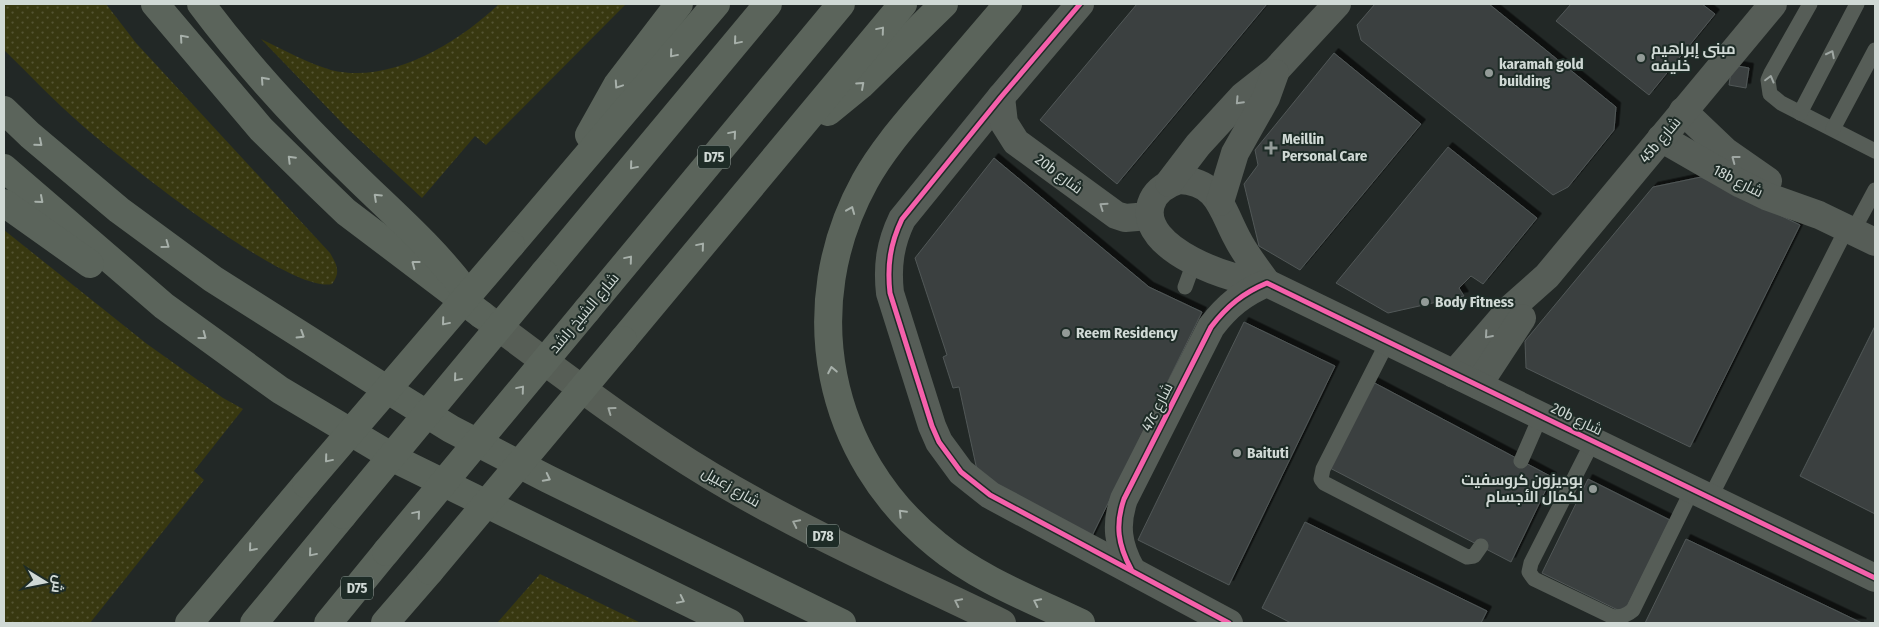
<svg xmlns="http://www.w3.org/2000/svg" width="1879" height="627" font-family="'Fira Sans Condensed',Cairo,sans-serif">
<defs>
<pattern id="green-dots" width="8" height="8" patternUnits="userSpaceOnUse" patternTransform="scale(1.25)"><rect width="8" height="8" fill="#383810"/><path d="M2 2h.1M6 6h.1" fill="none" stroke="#545432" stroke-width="1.8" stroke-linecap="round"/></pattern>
<filter id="shadow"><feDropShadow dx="4.5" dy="-4.5" stdDeviation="0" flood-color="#0009"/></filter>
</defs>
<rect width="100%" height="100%" fill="#222826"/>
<g fill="url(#green-dots)">
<path d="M4 4H106L136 43 330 253C337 265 341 272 332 284 288 294 121 159 83 126 55 102 30 75 4 50Z"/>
<path d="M499 4H626L486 145 475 136 422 198 346 127 261 39C284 50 307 63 331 70 390 85 458 43 499 4Z"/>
<path d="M4 230 147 344 223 398 243 409 194 471 204 480 90 623H4Z"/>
<path d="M540 574 641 623H497Z"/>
</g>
<g fill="#3b4140" stroke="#515757" filter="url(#shadow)">
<path d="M1137 4H1267L1117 184 1040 120Z"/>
<path d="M1375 4H1489L1616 107 1614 130 1568 187 1553 195 1361 40 1357 25Z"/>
<path d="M1571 4H1702L1715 14 1649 95 1556 21Z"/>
<path d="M1334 53 1421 124 1300 270 1259 246 1244 184 1258 165 1255 150Z"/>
<path d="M1732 65 1749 68 1746 88 1729 85Z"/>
<path d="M1448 147 1537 218 1483 284 1471 276 1459 288 1464 296 1388 313 1336 283Z"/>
<path d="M994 158 1149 287 1202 312 1090 540 980 484 959 387 953 388 943 357 947 355 915 258Z"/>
<path d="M1701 177 1800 225 1690 447 1526 368 1525 341 1653 187Z"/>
<path d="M1244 322 1335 366 1229 585 1138 540Z"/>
<path d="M1875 326V514L1800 476Z"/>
<path d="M1369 380 1552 477 1511 562 1326 466Z"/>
<path d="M1588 479 1670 520 1624 613 1542 573Z"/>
<path d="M1305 522 1487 611 1481 623H1291L1262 608Z"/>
<path d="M1686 539 1862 623H1645Z"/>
</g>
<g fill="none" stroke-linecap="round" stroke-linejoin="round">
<g stroke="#565d57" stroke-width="15">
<path d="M1810 4 1771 73 1768 80 1770 94 1781 103 1875 151"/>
<path d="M1800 113 1857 4"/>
<path d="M1833 129 1875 50"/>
<path d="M1853 231 1875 190"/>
<path d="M1185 287 1194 262"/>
<path d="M1388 341 1323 469 1321 479 1324 483 1467 557 1474 556 1481 546"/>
<path d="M1593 441 1531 563 1529 572 1534 579 1611 616C1620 618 1626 616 1633 610L1692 490"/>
<path d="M1521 461 1541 415"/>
<path d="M1710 498 1847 228"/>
</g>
<g stroke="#565d57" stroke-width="28">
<path d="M1080 4 1001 97 902 219C890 244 887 266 890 293L932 426 939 442 961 472 990 495 1229 623"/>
<path d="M1001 97 1004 123 1016 142 1116 215 1125 218 1149 216"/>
<path d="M1683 111 1725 151 1768 181"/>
<path d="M1661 138 1741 184 1766 196 1819 215 1875 242"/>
<path d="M1179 180C1218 181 1222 210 1237 238 1245 254 1257 269 1267 283 1235 283 1137 249 1151 204 1155 191 1167 184 1179 180Z"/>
<path d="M1169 183 1198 145 1243 96 1276 70 1337 4"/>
<path d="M1220 202 1235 153 1266 98 1275 73"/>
<path d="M1454 374 1511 308 1547 276 1773 4"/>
<path d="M1478 385 1522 318"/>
<path d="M1131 569C1118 545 1115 525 1124 499L1211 327C1227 306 1243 293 1267 283L1875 578"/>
</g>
<path stroke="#575e56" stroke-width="28" d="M482 315C557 370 631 428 711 476 804 532 905 576 1002 623"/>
<g stroke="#5b645b" stroke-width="28">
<path d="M155 4 261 129 318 185 346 212 482 315"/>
<path d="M201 4C248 67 302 125 359 180 395 215 433 248 464 289"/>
<path d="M1008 4C982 34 956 65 930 95 907 122 882 150 865 181 796 306 826 456 937 545 978 579 1033 600 1081 623"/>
<path d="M4 110 30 135 119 210 213 279 388 390 451 429 548 479 842 623"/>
<path d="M828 112 861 85 944 4"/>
<path d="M589 135 617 85 679 4"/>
<path d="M4 168 164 306 280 390 401 462 730 623"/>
<path d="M4 203 90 264"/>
<path d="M511 245 716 4"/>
<path d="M544 273 768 4"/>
<path d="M587 310 841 4"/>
<path d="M623 340 903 4"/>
<path d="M189 623 306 484"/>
<path d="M254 623 343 515"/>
<path d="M328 623 386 552"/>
<path d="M385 623 430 571"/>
</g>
<g stroke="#5b645b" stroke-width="28">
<path d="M306 484 511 245"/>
<path d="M343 515 544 273"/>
<path d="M386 552 587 310"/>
<path d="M430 571 623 340"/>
</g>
<g stroke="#1e2c27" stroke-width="8">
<g id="cycleway">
<path d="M1080 4 1001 97 902 219C890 244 887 266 890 293L932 426 939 442 961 472 990 495 1229 623"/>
<path d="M1131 569C1118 545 1115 525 1124 499L1211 327C1227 306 1243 293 1267 283L1875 578"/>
</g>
</g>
<use href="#cycleway" stroke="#f560ab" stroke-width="5"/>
</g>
<defs><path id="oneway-chevron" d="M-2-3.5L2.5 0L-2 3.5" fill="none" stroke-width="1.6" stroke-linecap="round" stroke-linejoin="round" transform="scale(1.25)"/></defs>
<g stroke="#a7b0aa">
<use href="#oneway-chevron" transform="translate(881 30) rotate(-50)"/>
<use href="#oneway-chevron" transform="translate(183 38) rotate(-131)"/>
<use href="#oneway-chevron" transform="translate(737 41) rotate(130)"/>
<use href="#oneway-chevron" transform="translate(673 54) rotate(130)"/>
<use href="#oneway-chevron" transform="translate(264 80) rotate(-132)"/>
<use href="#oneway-chevron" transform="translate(618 85) rotate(124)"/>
<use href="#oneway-chevron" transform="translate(861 85) rotate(-42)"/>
<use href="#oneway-chevron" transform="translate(733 134) rotate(-50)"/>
<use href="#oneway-chevron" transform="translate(39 143) rotate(40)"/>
<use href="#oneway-chevron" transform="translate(291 159) rotate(-135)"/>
<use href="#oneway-chevron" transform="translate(633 166) rotate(130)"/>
<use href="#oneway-chevron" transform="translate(377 197) rotate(-137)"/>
<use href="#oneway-chevron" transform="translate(40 200) rotate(41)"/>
<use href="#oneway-chevron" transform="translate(851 210) rotate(-68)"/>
<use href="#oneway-chevron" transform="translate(166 245) rotate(36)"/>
<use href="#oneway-chevron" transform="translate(701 246) rotate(-50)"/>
<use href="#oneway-chevron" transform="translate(629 259) rotate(-50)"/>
<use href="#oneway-chevron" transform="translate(415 264) rotate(-143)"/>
<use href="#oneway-chevron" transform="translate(445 322) rotate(130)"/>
<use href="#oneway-chevron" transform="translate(301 335) rotate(32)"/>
<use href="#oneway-chevron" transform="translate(203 336) rotate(37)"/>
<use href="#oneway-chevron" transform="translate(832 370) rotate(-101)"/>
<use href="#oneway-chevron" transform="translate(457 378) rotate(130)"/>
<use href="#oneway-chevron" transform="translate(521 389) rotate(-50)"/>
<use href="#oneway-chevron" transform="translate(328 459) rotate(130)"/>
<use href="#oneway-chevron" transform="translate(547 478) rotate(27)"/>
<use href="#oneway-chevron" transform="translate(902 513) rotate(-134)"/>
<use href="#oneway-chevron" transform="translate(417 514) rotate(-50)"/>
<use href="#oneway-chevron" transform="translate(252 548) rotate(130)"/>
<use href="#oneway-chevron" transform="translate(312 553) rotate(130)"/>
<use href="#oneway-chevron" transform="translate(681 600) rotate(26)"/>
<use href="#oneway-chevron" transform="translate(1037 602) rotate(-154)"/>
</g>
<g stroke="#9fa7a3">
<use href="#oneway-chevron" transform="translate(1831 54) rotate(-63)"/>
<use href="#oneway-chevron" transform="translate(1770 79) rotate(-75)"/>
<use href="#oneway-chevron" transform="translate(1239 101) rotate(133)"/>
<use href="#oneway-chevron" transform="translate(1735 159) rotate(-143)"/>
<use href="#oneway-chevron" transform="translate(1103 206) rotate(-145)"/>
<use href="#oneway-chevron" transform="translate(1488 335) rotate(131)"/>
</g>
<g stroke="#a0a8a2">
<use href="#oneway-chevron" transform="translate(611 410) rotate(-144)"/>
<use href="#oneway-chevron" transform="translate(796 523) rotate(-154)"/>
<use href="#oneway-chevron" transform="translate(958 602) rotate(-154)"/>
</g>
<g fill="#939b98" stroke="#1e2c27" stroke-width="2">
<circle cx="1641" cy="58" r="5"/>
<circle cx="1489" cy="73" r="5"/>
<path d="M1268.5 140.5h5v5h5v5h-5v5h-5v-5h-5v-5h5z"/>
<circle cx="1425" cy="302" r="5"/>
<circle cx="1066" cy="333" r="5"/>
<circle cx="1237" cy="453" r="5"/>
<circle cx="1593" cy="489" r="5"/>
</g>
<g text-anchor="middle" stroke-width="4" stroke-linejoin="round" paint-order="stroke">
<g fill="#1e2c27" stroke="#9ba5a1" stroke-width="1">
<rect x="698" y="145.5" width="32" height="23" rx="4"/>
<rect x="807" y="524.5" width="32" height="23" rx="4"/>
<rect x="341" y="576.5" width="32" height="23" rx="4"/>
</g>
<g font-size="14" font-weight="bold" fill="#d0d9d5">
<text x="714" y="162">D75</text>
<text x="823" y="541">D78</text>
<text x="357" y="593">D75</text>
</g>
<g font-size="15" font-weight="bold" fill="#d0d9d5" stroke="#1e2c27" text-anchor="start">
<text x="1651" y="54">مبنى إبراهيم<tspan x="1651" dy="17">خليفه</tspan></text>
<text x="1499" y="69">karamah gold<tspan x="1499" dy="17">building</tspan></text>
<text x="1282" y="144">Meillin<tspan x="1282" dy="17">Personal Care</tspan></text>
<text x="1435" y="307">Body Fitness</text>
<text x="1076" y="338">Reem Residency</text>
<text x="1247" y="458">Baituti</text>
<text x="1583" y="485" text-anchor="end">بوديزون كروسفيت<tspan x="1583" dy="17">لكمال الأجسام</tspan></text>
</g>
<g font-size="15" fill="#d0d9d5" stroke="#1e2c27">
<text transform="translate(1660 140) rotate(-50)" y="5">45b شارع</text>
<text transform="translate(1059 174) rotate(37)" y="5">20b شارع</text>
<text transform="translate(1738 181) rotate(27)" y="5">18b شارع</text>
<text transform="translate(584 313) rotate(-50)" y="5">شارع الشيخ راشد</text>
<text transform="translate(1157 407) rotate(-63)" y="5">47c شارع</text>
<text transform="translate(1577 419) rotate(26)" y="5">20b شارع</text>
<text transform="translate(731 487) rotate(30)" y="5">شارع زعبيل</text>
</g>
</g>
<rect width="1879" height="627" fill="none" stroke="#d0d9d5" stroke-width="10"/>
<g transform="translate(45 582) rotate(100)" stroke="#1e2c27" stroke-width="4" paint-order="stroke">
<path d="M0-4L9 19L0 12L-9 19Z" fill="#d0d9d5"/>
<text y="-8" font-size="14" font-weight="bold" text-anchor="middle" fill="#d0d9d5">ش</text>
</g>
</svg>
